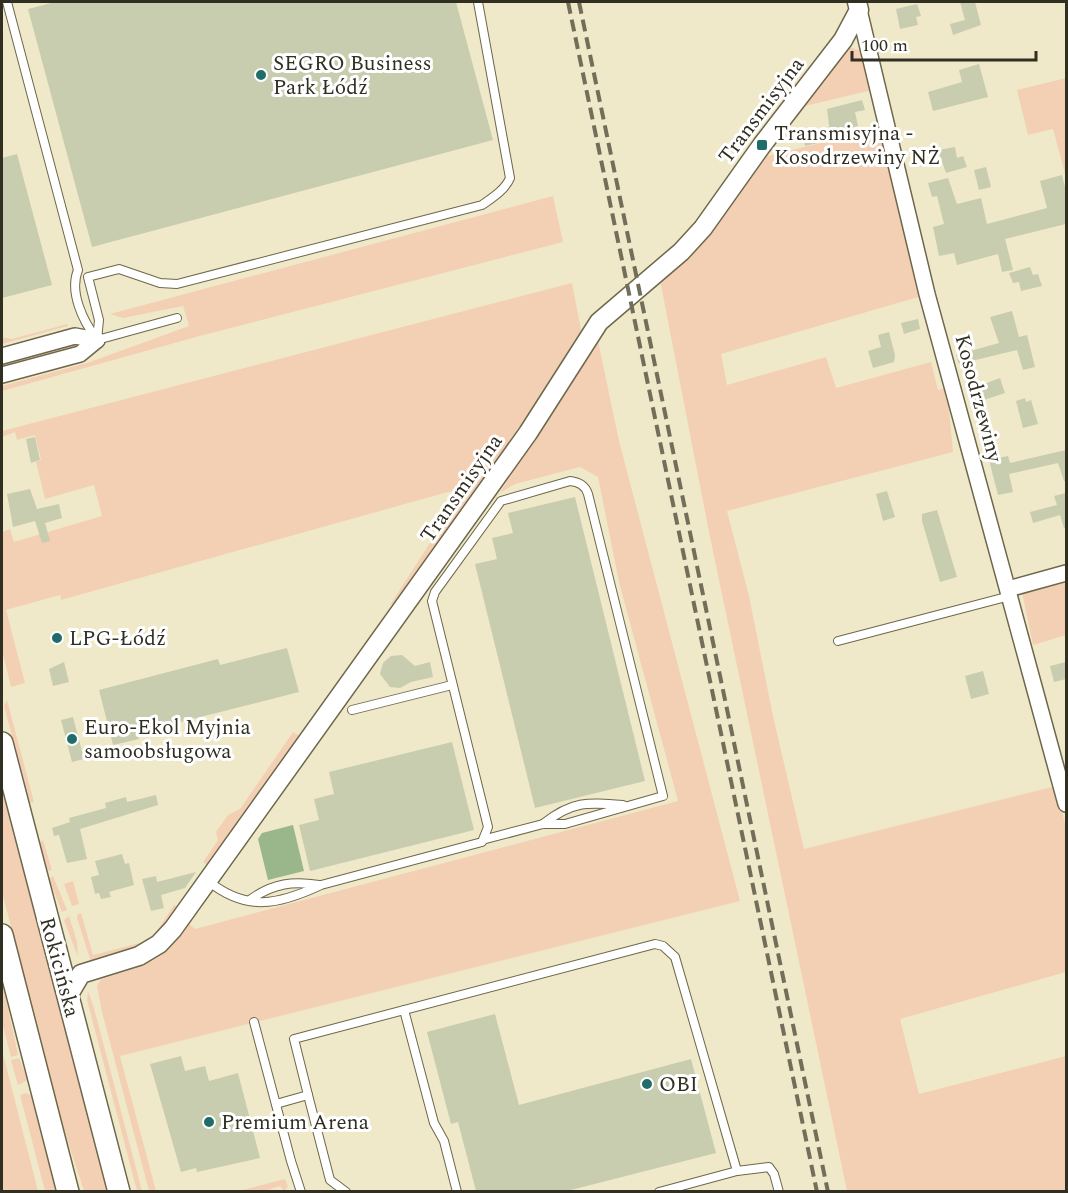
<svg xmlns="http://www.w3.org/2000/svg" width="1068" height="1193" font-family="Spectral,serif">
<rect width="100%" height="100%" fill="#f0e9c9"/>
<g fill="#f3d0b4">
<path d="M849 47 862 51 872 90 805 106 797 117 795 115Z"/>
<path d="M1066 78V177L1053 129 1028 135 1017 90Z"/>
<path d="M791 121 768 156 881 128 922 296 721 354 727 385 826 357 836 388 931 362 938 390 947 388 953 452 727 511 749 596 773 716 804 849 1056 786 1066 828V972L900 1019 919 1094 1066 1056V1191H847L710 537 660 280Z"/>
<path d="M553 196 563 242 196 337 2 391V386L90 362 189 326 183 306 123 318 110 314Z"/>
<path d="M572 283 582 335 487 481 399 601 390 605 466 487 61 600 60 595 6 610 25 683 11 687 2 650V532L10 529 14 542 102 516 94 485 45 499 36 462 41 460 35 435 17 440 15 432 2 437V431Z"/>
<path d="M67 324 68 326 2 344V337L12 339Z"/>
<path d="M597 336 619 441 740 901 120 1056 156 1191H149L102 1012 97 986 100 980C145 963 160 967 189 924L195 929 678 801 619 582 598 477 580 467 515 484 500 493Z"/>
<path d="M83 341 78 347 2 368V363Z"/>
<path d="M1066 579V635L1033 645 1022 592Z"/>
<path d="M7 700 34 802 30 803 4 706Z"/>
<path d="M293 732 303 738 209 866 203 862 218 840 216 832 228 815 240 809Z"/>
<path d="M2 786 108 1191H84L61 1120 2 892Z"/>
<path d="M43 840 52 870 48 871 39 842Z"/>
<path d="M205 874C168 927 157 948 91 962L77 918 78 914 81 913 93 955 151 940 174 905 179 908 201 875Z"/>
<path d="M53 876 67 910 62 912 49 879Z"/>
<path d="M73 881 79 904 72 906 64 884Z"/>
<path d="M69 916 77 942 78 957 64 920Z"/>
<path d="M2 980 18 1055 11 1057 2 1022Z"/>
<path d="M88 991 94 1008 142 1191H137L87 1000Z"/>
<path d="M2 1050 38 1191H2Z"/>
<path d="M19 1058 28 1080 18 1085 11 1060Z"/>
<path d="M26 1093 31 1095 57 1191H45L20 1095Z"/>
<path d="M285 1179 288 1187 284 1191 280 1186 265 1191H239Z"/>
</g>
<path fill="#99b78a" d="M293 825 304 871 268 880 258 839 262 833Z"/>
<g fill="#c7cdae">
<path d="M55 2H456L493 140 92 247 28 9Z"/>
<path d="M960 2H975L981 25 953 35 950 24 965 20Z"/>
<path d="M917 4 921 16 916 17 918 25 900 29 896 9Z"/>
<path d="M979 64 988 97 933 111 928 92 962 82 959 70Z"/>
<path d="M862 100 865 110 855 112 858 126 830 133 827 109Z"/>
<path d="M816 133 818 143 805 146 803 136Z"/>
<path d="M955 147 957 158 963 156 967 167 946 173 938 150Z"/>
<path d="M17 154 52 285 2 298V158Z"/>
<path d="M986 167 991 187 979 190 974 170Z"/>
<path d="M1062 175 1066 191V224L1005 239 1013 270 1002 272 998 254 957 265 954 253 939 256 933 227 944 224 937 196 932 197 928 183 948 178 957 204 981 198 987 224 1047 208 1040 181Z"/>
<path d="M1030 267 1033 275 1038 274 1042 286 1021 291 1019 282 1013 283 1009 273Z"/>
<path d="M1012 311 1019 337 1027 335 1035 367 1023 370 1017 350 959 364 956 355 999 343 990 317Z"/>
<path d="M918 319 920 329 904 334 901 323Z"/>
<path d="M889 332 895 355 894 362 873 368 868 351 881 347 878 335Z"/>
<path d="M1000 378 1005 393 975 403 971 392 985 388 984 384Z"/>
<path d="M1025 398 1026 402 1031 400 1038 424 1023 428 1016 401Z"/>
<path d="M35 437 40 460 31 463 26 439Z"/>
<path d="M1066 450V481H1064L1058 463 1009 474 1013 492 998 495 989 460 1008 456 1010 463Z"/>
<path d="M30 489 37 509 59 504 62 518 45 523 50 541 42 543 35 521 13 527 7 494Z"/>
<path d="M887 491 895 517 883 521 876 494Z"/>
<path d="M1066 493V527L1064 528 1060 515 1033 523 1030 512 1057 505 1054 496Z"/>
<path d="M575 497 645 781 535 808 475 564 497 559 492 538 513 533 508 513Z"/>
<path d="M937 510 957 577 940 582 922 521V514Z"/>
<path d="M287 648 299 692 137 733 139 739 113 745 99 690 218 659 220 665Z"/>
<path d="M402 655 415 666 430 662 433 677 411 682 400 688 390 687 380 674 383 663 391 656Z"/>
<path d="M64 662 69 682 53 686 49 669Z"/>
<path d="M1066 662V679L1054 682 1050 666Z"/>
<path d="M983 671 989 694 971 699 965 676Z"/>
<path d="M73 717 84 759 72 762 61 720Z"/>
<path d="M452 742 474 830 310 871 299 825 319 820 314 799 334 794 329 772Z"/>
<path d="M156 795 158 805 80 829 87 859 67 863 59 835 54 836 52 828 70 822 69 818 106 808 105 803 126 797 127 802Z"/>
<path d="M122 854 125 864 129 863 134 885 109 892 111 897 101 899 99 893 95 894 91 877 99 875 95 861Z"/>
<path d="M196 872 185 888 161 895 164 908 151 911 142 879 156 876 157 882Z"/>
<path d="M495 1014 519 1105 691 1059 716 1153 567 1191H476L458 1122 451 1124 427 1032Z"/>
<path d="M181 1056 185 1071 205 1066 209 1081 238 1073 260 1158 197 1172 196 1168 181 1172 150 1064Z"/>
</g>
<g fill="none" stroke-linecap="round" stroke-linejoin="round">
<g stroke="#6d674b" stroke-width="10">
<g id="service">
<path d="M7 2 78 270C69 292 83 321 96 338"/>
<path d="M97 340 99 320 88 277 119 269 160 283 177 284 482 205C492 198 505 190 510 178L478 2"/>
<path d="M97 340 177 318"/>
<path d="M838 641 1010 596"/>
<path d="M352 710 452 685"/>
<path d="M543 824C572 801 587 802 623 805"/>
<path d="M208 881C247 912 278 905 321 885L482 842 488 827 432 601 435 592 501 501 570 481C579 482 585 485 588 494L663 796 565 824H543L486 839"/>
<path d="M251 899C274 883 293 881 319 885"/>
<path d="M404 1010 434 1123 444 1141 457 1192"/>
<path d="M254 1022 291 1161 301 1192"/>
<path d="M308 1095 330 1180 346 1192"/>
<path d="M276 1104 308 1095 294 1039 655 944 663 946 675 957 737 1171 769 1167 774 1174 779 1192"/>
<path d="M659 1192 737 1171"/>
</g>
</g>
<g stroke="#6d674b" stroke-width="18">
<g id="minor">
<path d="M859 10 927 294 1066 804"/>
<path d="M2 356 75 336 97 340"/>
<path d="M2 375 80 354 97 340"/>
<path d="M1008 589 1066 573"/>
</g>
</g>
<g stroke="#6d674b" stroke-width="21">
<path id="tertiary" d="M68 996 81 974 139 956 159 944 173 929 528 433 599 322 681 252 703 228 762 145 843 40 859 10 857 2"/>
</g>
<g stroke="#6d674b" stroke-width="24">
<g id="secondary">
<path d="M2 743 119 1192"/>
<path d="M2 935 68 1192"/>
</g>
</g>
<use href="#service" stroke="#fff" stroke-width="8"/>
<use href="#minor" stroke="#fff" stroke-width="15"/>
<use href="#tertiary" stroke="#fff" stroke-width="18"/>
<use href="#secondary" stroke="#fff" stroke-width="21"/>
<g stroke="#726e5a" stroke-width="4" stroke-dasharray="12 6" stroke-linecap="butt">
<path d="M568 2 817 1192"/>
<path d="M579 2 828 1192"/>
</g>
</g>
<g fill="#206c69" stroke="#fff" stroke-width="2">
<circle cx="261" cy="75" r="6"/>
<rect x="756" y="139" width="12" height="12" rx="3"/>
<circle cx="57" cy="638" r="6"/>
<circle cx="72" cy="739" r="6"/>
<circle cx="647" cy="1084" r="6"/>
<circle cx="209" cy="1122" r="6"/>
</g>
<g text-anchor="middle" stroke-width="6" stroke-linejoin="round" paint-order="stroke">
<g font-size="21" fill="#312f22" stroke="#fff" text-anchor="start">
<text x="273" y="70">SEGRO Business<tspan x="273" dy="24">Park Łódź</tspan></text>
<text x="774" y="140">Transmisyjna -<tspan x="774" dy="24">Kosodrzewiny NŻ</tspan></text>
<text x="69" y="645">LPG-Łódź</text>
<text x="84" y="734">Euro-Ekol Myjnia<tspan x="84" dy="24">samoobsługowa</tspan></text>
<text x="659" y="1091">OBI</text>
<text x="221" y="1129">Premium Arena</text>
</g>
<g font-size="21" fill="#312f22" stroke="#fff">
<text transform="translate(761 110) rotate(-53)" y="7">Transmisyjna</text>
<text transform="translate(979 398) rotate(75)" y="7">Kosodrzewiny</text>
<text transform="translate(461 488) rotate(-55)" y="7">Transmisyjna</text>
<text transform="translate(60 967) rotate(75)" y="7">Rokicińska</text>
</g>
</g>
<rect width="1068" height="1193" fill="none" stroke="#312f22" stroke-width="6"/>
<path d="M852 51v9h184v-9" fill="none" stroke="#312f22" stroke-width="3"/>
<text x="861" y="51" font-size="18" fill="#312f22" stroke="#ffffff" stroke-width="4.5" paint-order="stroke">100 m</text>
</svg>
